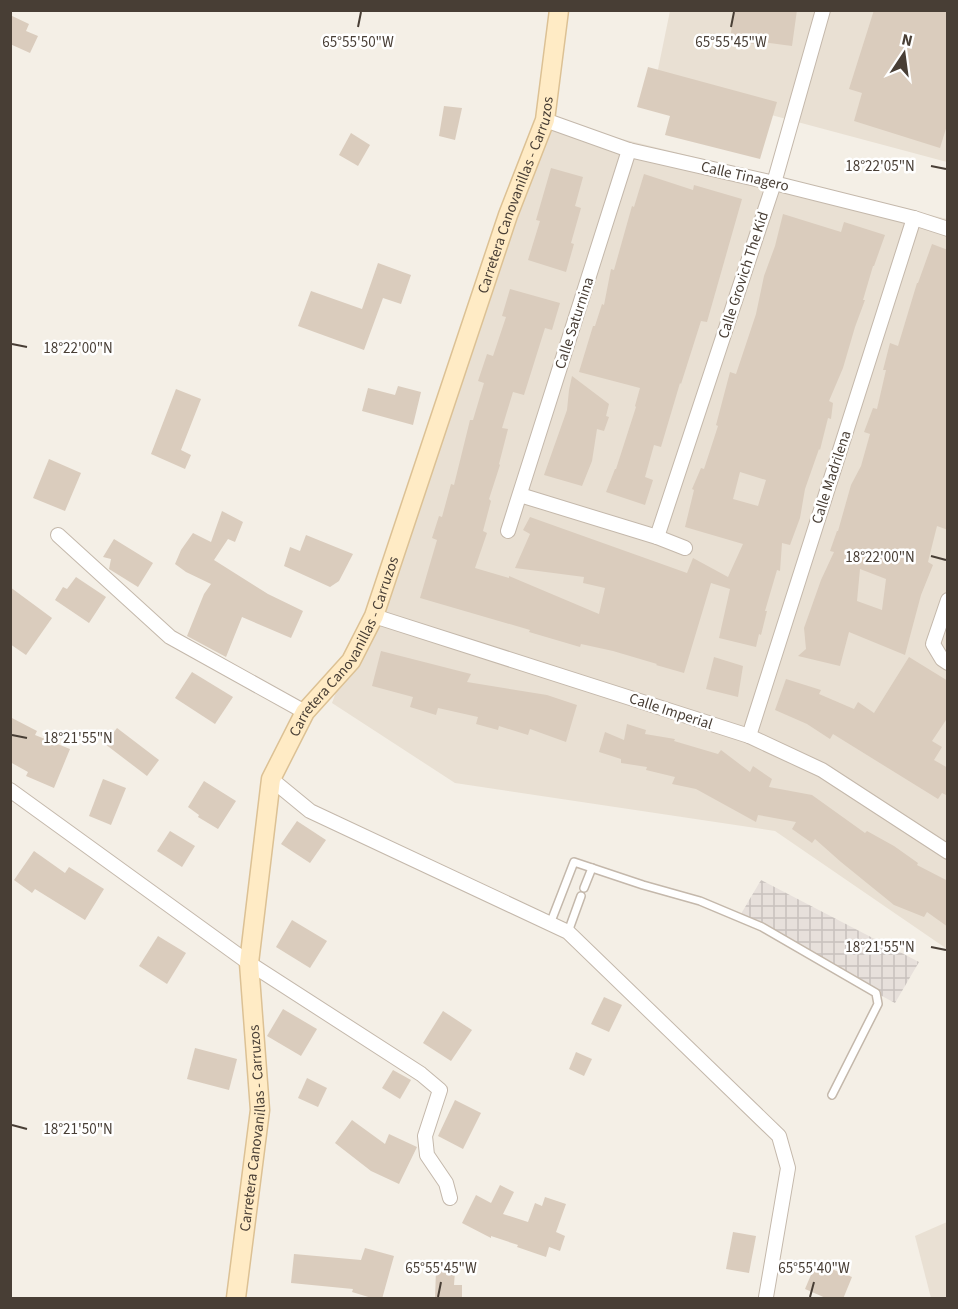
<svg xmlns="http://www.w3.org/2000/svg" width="958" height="1309" font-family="'Source Sans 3',sans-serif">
<defs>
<pattern id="industrial-grid" width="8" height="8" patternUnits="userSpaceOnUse" patternTransform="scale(1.5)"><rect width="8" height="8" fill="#e7e0db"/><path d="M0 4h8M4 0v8" fill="none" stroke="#c8c1bd"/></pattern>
</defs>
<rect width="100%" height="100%" fill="#f4efe6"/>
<g fill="#e9e0d3">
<path d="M670 11H947V162L655 84Z"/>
<path d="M545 120 947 219V949L775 831 455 783 332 703Z"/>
<path d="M947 1222V1298H931L915 1236Z"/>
</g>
<path fill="url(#industrial-grid)" d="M761 880 919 962 895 1003 738 919Z"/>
<g fill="#daccbd" fill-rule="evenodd">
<path d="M734 10H797L792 46 755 41 754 44 730 40Z"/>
<path d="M874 10H948V122L940 148 854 121 862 93 849 89Z"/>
<path d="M10 15 29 24 26 31 38 36 30 53 10 44Z"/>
<path d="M648 67 777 102 760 159 665 135 670 116 637 107Z"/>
<path d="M444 106 462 108 455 140 439 136Z"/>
<path d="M351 133 370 145 358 166 339 155Z"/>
<path d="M551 168 583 177 575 206 581 208 571 243 574 244 566 272 528 260 540 221 536 220Z"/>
<path d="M644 174 693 190 694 185 742 199 707 322 701 321 681 384 680 383 661 447 654 445 645 477 653 480 645 505 606 492 615 469H616L636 407 635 406 640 388 579 372 593 326H595L602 304 604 305 611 269 614 270 632 206 634 207Z"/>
<path d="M783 214 841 232 844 222 885 235 874 266H873L863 300H865L855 327 843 368 829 401 833 403 831 419 828 418 820 450 819 449 805 489 800 518 790 545 782 543 780 571 777 570 765 611H767L761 635 759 634 756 647 719 638 730 589 711 583 684 673 656 665 657 664 613 651 581 644 580 647 529 632 530 630 420 598 437 540 432 538 439 516 442 517 451 484 454 485 470 420H473L484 383 478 381 487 354 493 356 506 317 502 316 510 289 560 303 552 330 545 328 524 395 513 392 502 428 508 429 499 464 500 465 489 499 491 501 483 531 487 533 475 568 509 578V576L599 614 605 588 583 583 584 577 515 568 530 534 523 530 530 517 687 573 693 558 728 577 743 544 685 527 694 490 692 489 701 468 704 469 718 426 716 425 730 372 736 374 756 314 764 276 775 246ZM740 472 766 480 758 506 733 499Z"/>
<path d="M932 244 948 250V530L937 526 928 562 933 565 921 595 905 655 849 632 840 666 798 656 806 649 804 628 821 580 834 552 830 551 837 531H838L851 485 861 466 870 434 864 432 873 408 877 409 886 370H883L890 343 898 346 917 283H918ZM860 569 886 579 882 610 857 601Z"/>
<path d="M378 263 411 275 401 304 383 298 364 350 298 326 311 291 362 309Z"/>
<path d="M572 376 609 404 606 416 609 417 604 431 597 429 592 461 582 486 544 475 567 410 569 390Z"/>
<path d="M398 386 421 392 413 425 362 411 368 388 395 395Z"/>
<path d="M176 389 201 399 181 450 191 455 185 469 151 454Z"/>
<path d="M49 459 81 473 65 511 33 498Z"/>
<path d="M222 511 243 522 235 542 228 539 214 560 268 594 303 611 291 638 242 617 226 657 187 636 204 594 211 584 186 572 175 564 181 550 193 533 211 542Z"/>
<path d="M306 535 353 554 339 581 330 587 284 566 290 547 300 551Z"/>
<path d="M114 539 153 563 138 587 109 569 111 559 103 557Z"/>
<path d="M76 577 106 597 89 623 55 600 63 587 67 589Z"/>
<path d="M10 587 52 618 26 655 10 644Z"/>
<path d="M381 651 471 674 467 682 547 695 577 705 566 742 530 729 528 735 499 726 498 730 476 724 478 717 438 708 436 715 410 707 413 697 372 686Z"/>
<path d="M714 657 743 666 738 697 706 689Z"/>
<path d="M909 657 948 681V717L932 741 942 747 934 760 948 768V796L942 793 938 799 833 734 830 739 807 724 775 710 786 679 821 690 819 694 854 709 858 702 874 713Z"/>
<path d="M192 672 233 697 215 724 175 698Z"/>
<path d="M10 717 37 731 35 735 70 749 54 788 26 776 28 772 10 762Z"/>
<path d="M627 724 646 730 645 734 675 739 674 741 718 754 721 750 750 772 753 766 772 779 769 787 812 795 865 833 867 831 894 846 918 863 917 865 948 881V927L927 912 924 917 894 905 841 862 815 839 812 843 792 829 796 822 758 815 756 822 696 789 672 784 675 777 646 770 647 767 621 763V759L599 752 605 732 624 740Z"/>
<path d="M117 728 159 760 147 776 105 744Z"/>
<path d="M103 779 126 788 111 825 89 816Z"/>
<path d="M204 781 236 801 218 829 198 817 199 815 188 807Z"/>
<path d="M297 821 326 840 310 863 281 844Z"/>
<path d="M170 831 195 846 182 867 157 851Z"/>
<path d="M34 851 65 873 69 867 104 889 85 920 35 889 32 893 14 880Z"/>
<path d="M292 920 327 941 310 968 276 947Z"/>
<path d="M158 936 186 953 167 984 139 966Z"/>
<path d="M604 997 622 1005 609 1032 591 1024Z"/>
<path d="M283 1009 317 1029 301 1056 267 1036Z"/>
<path d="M443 1011 472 1030 451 1061 423 1043Z"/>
<path d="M195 1048 237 1059 229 1090 187 1079Z"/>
<path d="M576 1052 592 1059 584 1076 569 1069Z"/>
<path d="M393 1070 411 1080 400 1099 382 1088Z"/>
<path d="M307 1078 327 1088 318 1107 298 1098Z"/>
<path d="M455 1100 481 1113 463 1149 438 1136Z"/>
<path d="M352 1120 385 1144 389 1134 417 1147 399 1184 371 1171 335 1143Z"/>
<path d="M500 1185 514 1192 503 1214 528 1222 535 1203 542 1206 545 1197 566 1204 556 1232 565 1236 560 1251 549 1247 546 1257 517 1247 518 1245 491 1236V1238L462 1223 476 1195 491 1203Z"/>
<path d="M733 1232 756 1236 749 1273 726 1269Z"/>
<path d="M365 1248 394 1256 382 1299H375L352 1292 353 1289 291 1283 294 1254 361 1260Z"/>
<path d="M816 1263 852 1277 843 1299H828L805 1289Z"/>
<path d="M436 1270 455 1271 454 1285H462V1299H435Z"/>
</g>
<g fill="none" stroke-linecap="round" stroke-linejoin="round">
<g stroke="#c4b8ab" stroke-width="10">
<g id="lane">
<path d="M584 888 592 868"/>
<path d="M550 924 574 862 643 885 700 901 762 927 876 993 878 1004 832 1095"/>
<path d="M568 932 581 896"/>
</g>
</g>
<g stroke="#c4b8ab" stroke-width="16">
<g id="street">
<path d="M545 120 629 150 774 183 914 218 948 229"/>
<path d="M520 495 657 537 685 548"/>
<path d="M508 531 629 150"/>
<path d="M58 535 170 637 305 712"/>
<path d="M657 537 774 183 823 10"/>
<path d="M948 600 933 644 942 659 948 663"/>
<path d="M374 616 749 736 822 770 948 852"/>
<path d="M749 736 914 218"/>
<path d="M271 779 310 811 568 932 779 1136 788 1168 766 1297"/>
<path d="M10 790 249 963 421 1074 440 1090 425 1136 427 1155 446 1183 450 1198"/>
</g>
</g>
<g stroke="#dcc194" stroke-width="21">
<g id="secondary">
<path id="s1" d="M236 1298 260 1110 249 963 271 779 305 712 351 661 374 616 508 215 545 120 559 10"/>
</g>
</g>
<use href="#lane" stroke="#fff" stroke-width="7"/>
<use href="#street" stroke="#fff" stroke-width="14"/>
<use href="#secondary" stroke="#ffebc5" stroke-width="18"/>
</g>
<path fill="none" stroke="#483e35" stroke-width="2" d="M358 27 361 12M731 27 734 12M931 166 946 169M12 344 27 347M931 556 946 560M12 735 27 738M931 947 946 950M12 1125 27 1129M438 1297 441 1282M810 1297 814 1282"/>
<g text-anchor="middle" stroke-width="5" stroke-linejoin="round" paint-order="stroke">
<g font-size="15" fill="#483e35" stroke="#fff">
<text transform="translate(745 176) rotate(13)" y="5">Calle Tinagero</text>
<text dy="5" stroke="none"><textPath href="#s1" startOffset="1161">Carretera Canovanillas - Carruzos</textPath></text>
<text transform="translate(743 275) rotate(-72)" y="5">Calle Grovich The Kid</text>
<text transform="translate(574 323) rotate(-72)" y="5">Calle Saturnina</text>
<text transform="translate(831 477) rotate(-72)" y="5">Calle Madrilena</text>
<text dy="5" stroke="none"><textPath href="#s1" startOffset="675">Carretera Canovanillas - Carruzos</textPath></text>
<text transform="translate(671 711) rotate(18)" y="5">Calle Imperial</text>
<text dy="5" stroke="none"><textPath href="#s1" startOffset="171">Carretera Canovanillas - Carruzos</textPath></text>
</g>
</g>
<g font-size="15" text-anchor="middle" fill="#483e35" stroke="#fff" stroke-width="5" stroke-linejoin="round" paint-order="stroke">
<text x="358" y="47">65°55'50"W</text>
<text x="731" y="47">65°55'45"W</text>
<text x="880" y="171">18°22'05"N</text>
<text x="78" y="353">18°22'00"N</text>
<text x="880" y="562">18°22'00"N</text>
<text x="78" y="743">18°21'55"N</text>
<text x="880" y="952">18°21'55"N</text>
<text x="78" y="1134">18°21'50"N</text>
<text x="441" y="1273">65°55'45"W</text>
<text x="814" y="1273">65°55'40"W</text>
</g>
<rect width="958" height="1309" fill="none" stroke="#483e35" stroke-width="24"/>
<g transform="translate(904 54) rotate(13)" stroke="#ffffff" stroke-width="4.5" paint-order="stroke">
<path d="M0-4.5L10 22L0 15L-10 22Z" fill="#483e35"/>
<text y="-9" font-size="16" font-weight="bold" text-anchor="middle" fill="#483e35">N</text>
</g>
</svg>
